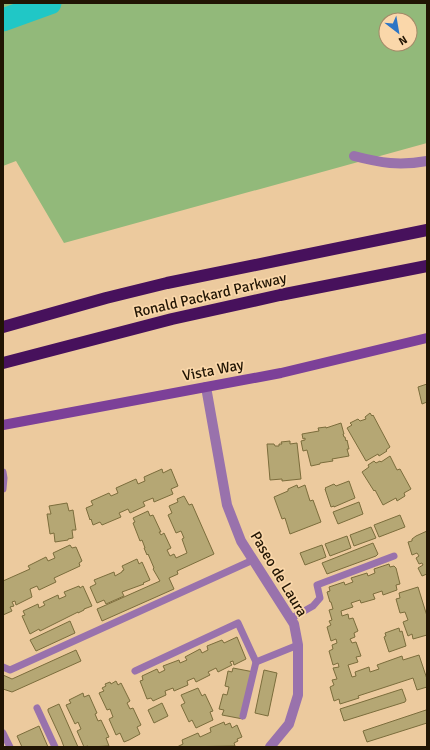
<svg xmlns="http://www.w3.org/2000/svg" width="430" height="750" font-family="Signika,sans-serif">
<rect width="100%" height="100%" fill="#ecca9e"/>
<path fill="#92b97a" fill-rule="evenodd" d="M3 3H427V143L64 243 16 161 3 166ZM386 20H410V44H386Z"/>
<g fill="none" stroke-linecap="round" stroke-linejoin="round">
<path stroke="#20c7c6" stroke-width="23" d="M3 20 50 3"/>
</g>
<g fill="#b5a774" stroke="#7b6d3c">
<path d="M427 384V402L422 404 418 387Z"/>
<path d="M370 413 372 416 373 415 390 447 386 450 387 451 379 456 378 454 366 461 347 428 352 425 350 423 358 419 360 421 366 419 365 417Z"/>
<path d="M341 423 344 434H343L344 437H345L346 441 347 440 349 449H347L349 456 332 459 333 461 320 463V464L311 466 307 450 303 451 301 441 305 440V438L303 439 302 434 319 431 318 428 326 427V428Z"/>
<path d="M290 441V444L297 443 301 479 282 481V479L270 480 267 444H274L275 446H279V444H282L281 442Z"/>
<path d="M390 456 397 470 400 469 411 489 404 493 405 496 397 501 396 498 383 505 375 490 374 491 362 472 369 467 368 465 374 461 376 463 380 461 381 462Z"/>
<path d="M162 469 163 473 171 469 178 486 171 489 173 494 154 502 153 498 143 502 145 506 130 513 128 509 119 513 121 517 102 525 100 522 93 525 91 519 90 520 86 508 93 505 91 501 109 493 111 496 118 493 116 488 136 479 138 484 145 481 144 477Z"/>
<path d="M349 481 355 498 334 507V506L331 507 325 489H326L325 488 334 484 336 486Z"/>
<path d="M297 485 298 488 305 485 310 501 313 500 321 522 290 534 285 518 282 519 274 497 288 491V489Z"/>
<path d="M184 496 189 505 192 504 214 554 177 571 178 574 169 578 174 589 102 621 97 609 160 581 153 569 154 568 148 554 147 555 144 548H145L142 540 140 541 133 523 135 522 133 518 148 511 150 516 153 515 161 532H159L161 535 164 533 171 548 167 550 170 556 174 554 176 558 187 553 182 539 184 538 181 531 176 533 168 515 172 513 169 506 178 502 177 499Z"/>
<path d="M359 502 363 514 338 524 333 512Z"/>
<path d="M67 503 69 511 73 510 76 530H72L73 538 68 539V540L55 542 54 533 50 534 47 514H51L49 506Z"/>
<path d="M400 515 405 527 379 537 374 525Z"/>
<path d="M371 527 376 538 354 546 350 535Z"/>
<path d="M427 531V574L422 576 418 568 423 565 422 563 419 564 416 558 419 556 417 553 412 555 408 542 412 541V539L416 536Z"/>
<path d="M347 536 351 548 330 556 325 544Z"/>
<path d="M373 543 378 554 376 556 327 574 322 563Z"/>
<path d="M70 545 72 548 76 547 82 561 79 563 80 566 54 578 56 582 39 590 37 586 30 589 32 597 16 605 15 601 12 602 14 606 10 607 12 611 3 615V581L30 569 28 566 46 557 48 561 55 558 53 553Z"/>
<path d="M322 545 326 557 305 565 300 553Z"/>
<path d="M137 559 139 564 142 562 150 580 143 583 144 584 122 592 124 596 106 604 104 600 97 603 90 587 96 584 94 580 114 572 115 576 122 572V571L124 570 122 566Z"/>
<path d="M389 564 390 567 394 566 396 568 400 584 396 585 397 590 383 595 382 591 373 594 375 599 361 603 360 600 351 603 353 607 341 611 342 616 348 614 349 619 353 618 358 631 354 633 355 637 350 639 352 643 356 642 361 656 356 657 358 662 348 665 352 677 356 676 355 672 369 667 370 672 379 669 377 665 402 656 403 660 419 655 427 679V687L417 690 413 678 358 696 359 698 340 704 339 699 334 701 330 687 334 685 332 680 337 679 333 668 339 667 338 663 333 665 329 651 333 649 332 645 337 643 336 639 331 641 327 627 331 625 329 621 332 620 329 610 333 609 331 602H330L327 592 330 591 329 587 344 582 345 585 353 582 351 578 367 573 368 576 375 573 374 569Z"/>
<path d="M79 586 80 588 83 586 92 606 84 609V610L78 613V612L40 631 39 629 30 634 22 616 25 615 23 611 38 604 39 608 45 605 43 602 58 595 59 599 66 596 64 592Z"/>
<path d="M418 587 427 616V635L413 639 412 634 408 636 403 622 408 620 405 612 400 613 396 599 400 598 399 593Z"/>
<path d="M70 621 75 633 36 651 30 640Z"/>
<path d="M399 628 400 632 402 631 406 646 389 652 384 637 386 636 385 633Z"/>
<path d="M237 637 246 659 234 665 233 661 230 662 232 665 218 672 216 668 208 672 210 675 196 682 194 678 187 681 188 685 174 691 173 688 165 691 166 695 153 701 151 698 147 699 140 681 143 680 142 676 157 669 159 673 165 670 163 666 179 660 180 663 187 660 185 657 200 649 202 653 208 650 207 646 222 640 224 643Z"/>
<path d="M76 650 81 661 12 692 3 689V675L12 679Z"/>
<path d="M233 668 254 672 243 719 222 715 224 710 219 709 223 694 227 695 229 687 225 686 228 671 232 672Z"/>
<path d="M264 670 277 673 268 716 255 713Z"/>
<path d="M116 681 118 685 121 683 130 701 127 703 130 709 133 708 141 725 137 727 140 734 129 740 124 742 120 733 116 735 109 719 113 717 110 709 107 710 99 693 104 691 102 688 106 686 105 684 110 682 111 684Z"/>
<path d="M198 688 202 696 205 694 213 711 210 712 213 720 196 728 192 720 189 722 181 705 185 703 181 695Z"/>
<path d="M402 689 406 700 405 702 344 721 340 709Z"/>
<path d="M83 693 84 697 89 695 97 713 95 714 98 721 101 720 109 737 106 738 109 746 89 747 88 746 84 747 77 731 81 729 78 722 75 724 66 705 71 703 69 700Z"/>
<path d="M162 703 168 716 154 723 148 710Z"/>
<path d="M59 704 78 747H64L61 739 48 711V709Z"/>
<path d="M426 710 427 712V723L367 742 363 731Z"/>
<path d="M224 722 225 725 230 723 232 728 237 725 242 737 237 739 238 741 234 743 235 746 177 747 183 744 182 740 198 733 200 737 211 732 210 728Z"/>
<path d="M39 726 48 747H22L17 736Z"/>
</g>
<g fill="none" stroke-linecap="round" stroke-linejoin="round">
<g stroke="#9972ac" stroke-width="7">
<path d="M3 472 4 478 3 489"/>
<path d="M290 619 313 606 320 598 317 585 394 556"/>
<path d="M3 667 10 670 253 560"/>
<path d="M135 671 238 623 256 662 298 645"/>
<path d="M37 708 55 747"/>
<path d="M243 716 256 662"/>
<path d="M3 733 10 747"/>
</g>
<g stroke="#9972ac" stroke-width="10">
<path d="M354 156C381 163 399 166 427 161"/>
<path d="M206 387 227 505 241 541 294 624 298 645V695L289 724 270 747"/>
</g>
<path stroke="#7c4098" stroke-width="10" d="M3 425 281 373 427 338"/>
<g stroke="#47115c" stroke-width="12">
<path d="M3 327 106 298 167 283 427 230"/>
<path d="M3 363 172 319 280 295 427 266"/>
</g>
</g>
<g text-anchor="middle" stroke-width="3.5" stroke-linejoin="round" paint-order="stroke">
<g font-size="15" fill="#211504" stroke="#fad7aa">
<text transform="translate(210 295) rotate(-13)" y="5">Ronald Packard Parkway</text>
<text transform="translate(213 370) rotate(-11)" y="5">Vista Way</text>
<text transform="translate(279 574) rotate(59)" y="5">Paseo de Laura</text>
</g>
</g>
<rect width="430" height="750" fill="none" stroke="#211504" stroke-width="8"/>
<g transform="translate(398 32) rotate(149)"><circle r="19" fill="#fad7aa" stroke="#a38968"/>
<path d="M0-3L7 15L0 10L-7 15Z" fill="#2d75c5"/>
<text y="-6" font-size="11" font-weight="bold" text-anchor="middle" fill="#211504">N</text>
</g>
</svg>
